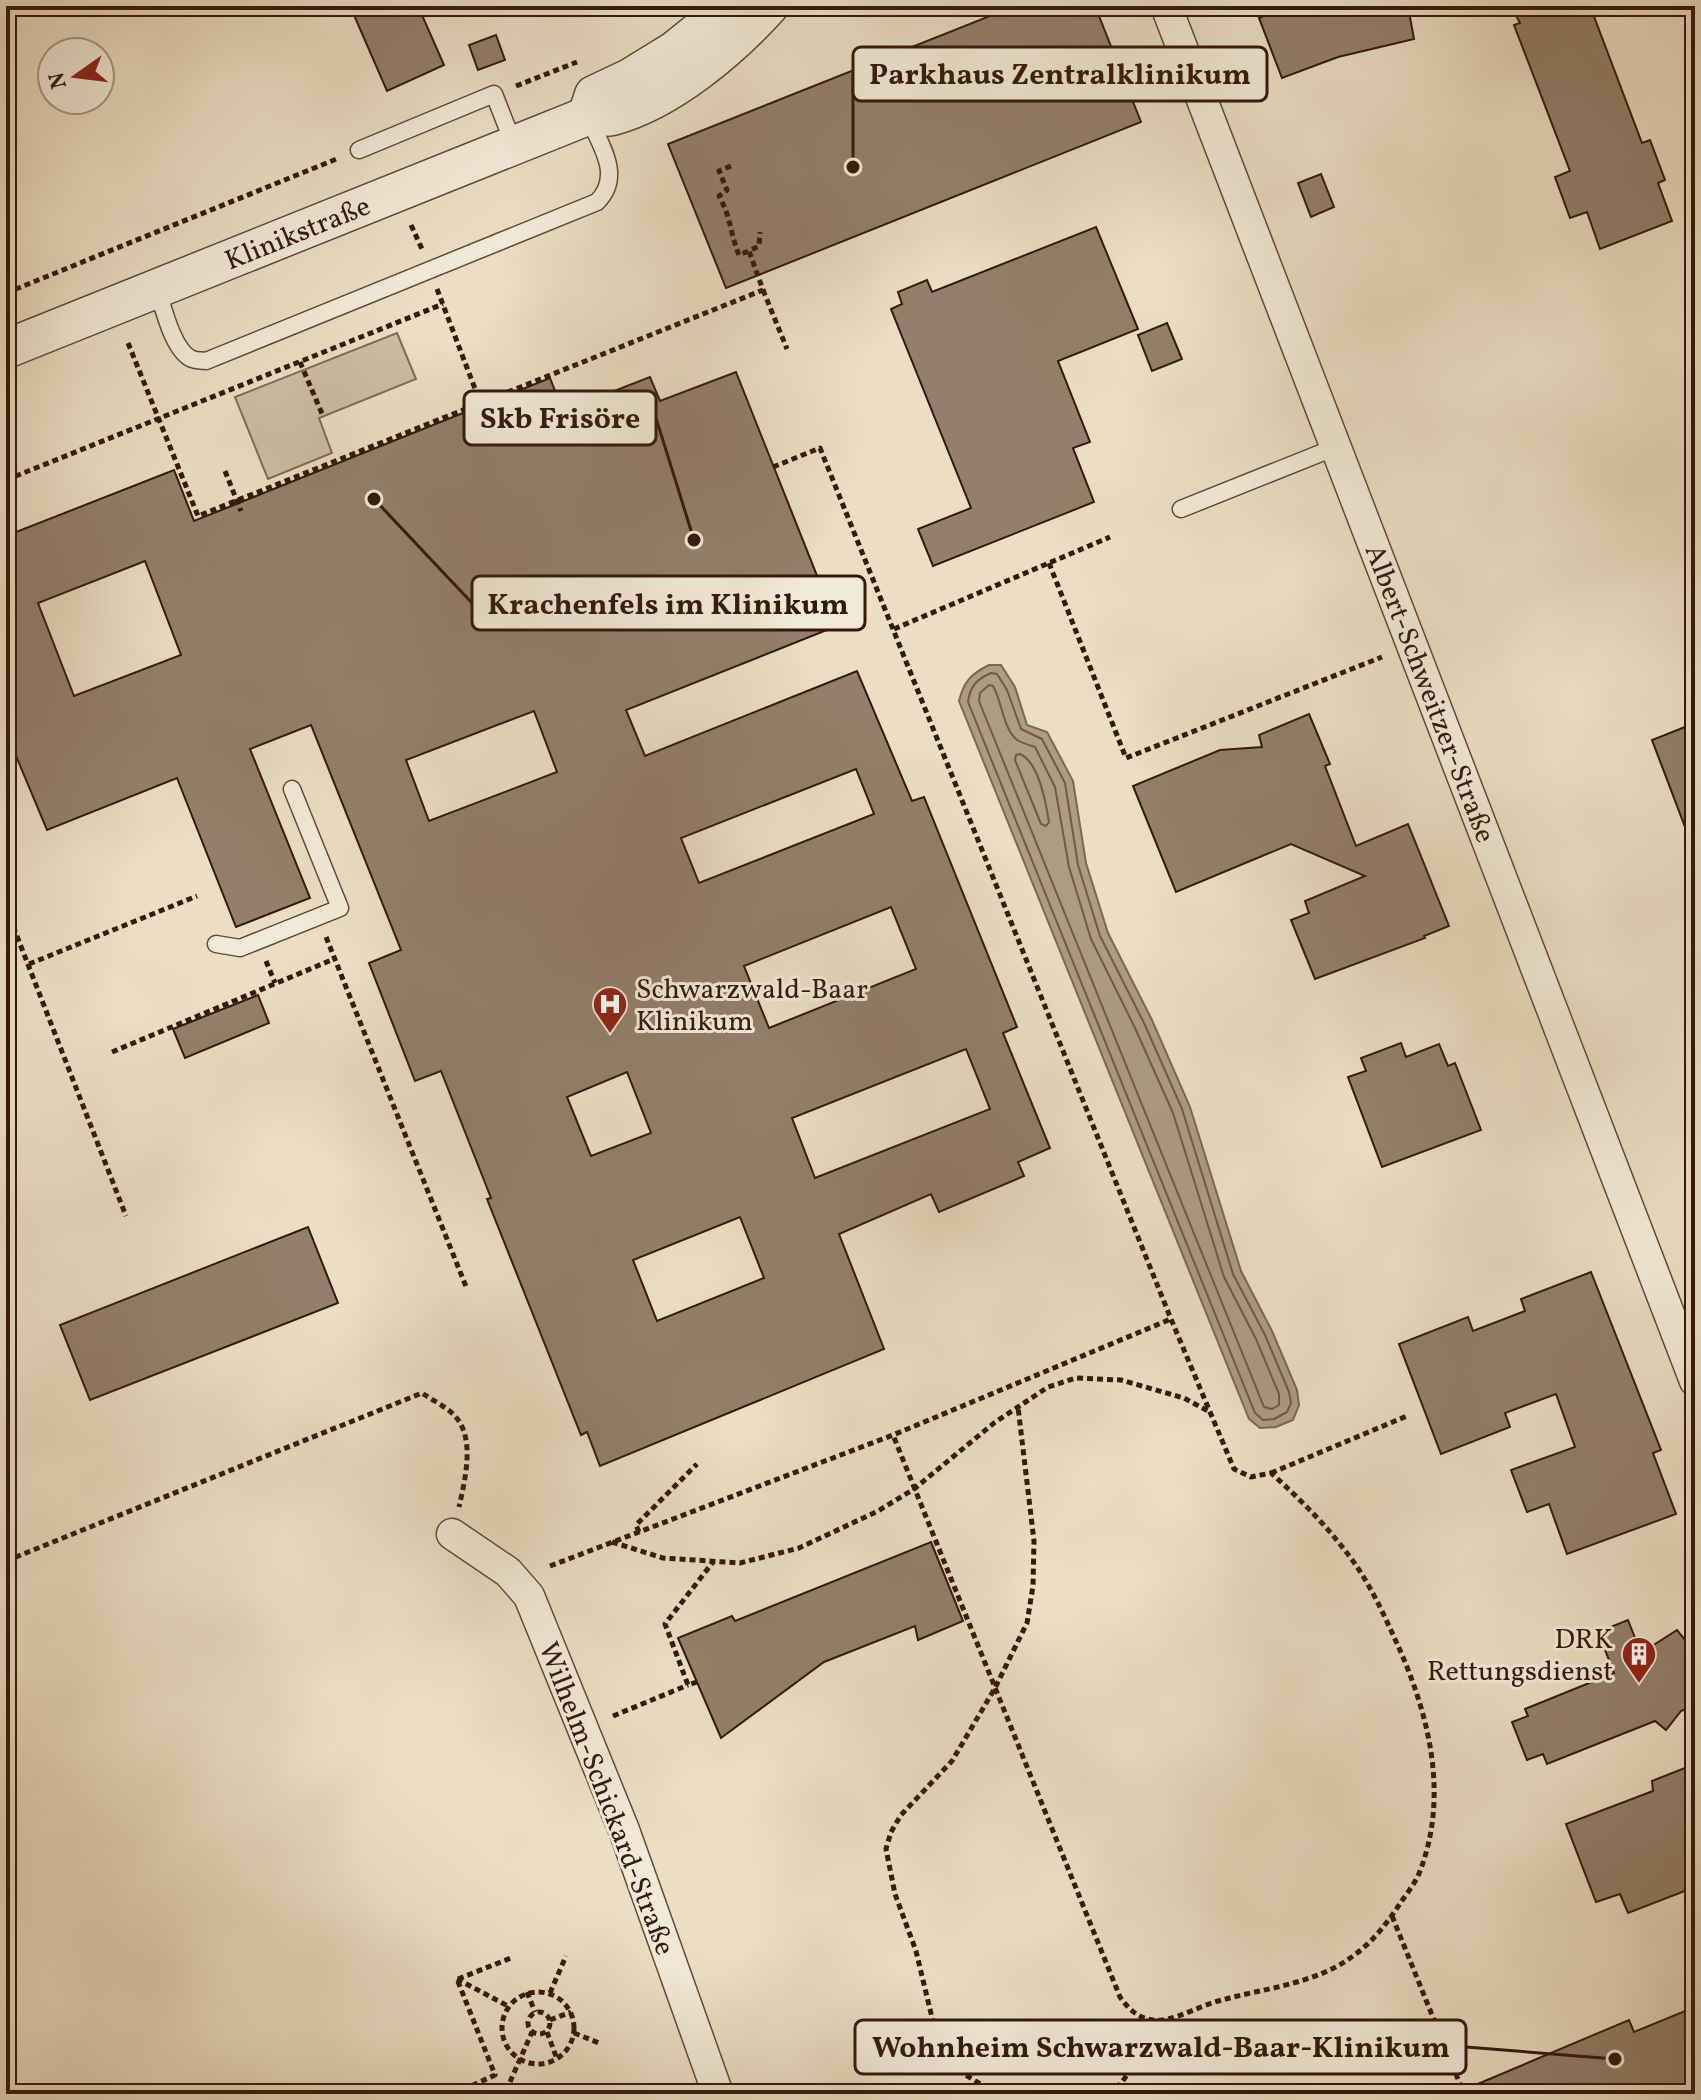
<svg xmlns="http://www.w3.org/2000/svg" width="1701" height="2100" font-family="Vollkorn,serif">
<rect width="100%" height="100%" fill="#ebdec3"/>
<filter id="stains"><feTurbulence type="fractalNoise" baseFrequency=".0025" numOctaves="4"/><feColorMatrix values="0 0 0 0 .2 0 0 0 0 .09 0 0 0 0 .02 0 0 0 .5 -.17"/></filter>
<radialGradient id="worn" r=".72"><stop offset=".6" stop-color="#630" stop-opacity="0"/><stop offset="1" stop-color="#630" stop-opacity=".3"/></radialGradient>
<path fill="#ccbda4" stroke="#806b58" stroke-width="2" d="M397 333 416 379 319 418 332 453 268 479 235 397Z"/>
<path fill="#ad9b84" stroke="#7d6754" stroke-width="2" d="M989 665H1001L1015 687 1027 725 1047 732 1073 781 1086 863 1108 933 1152 1020 1190 1107 1241 1271 1272 1331 1297 1390 1299 1405 1293 1420 1276 1427 1260 1428 1249 1419 959 701C964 681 971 674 989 665Z"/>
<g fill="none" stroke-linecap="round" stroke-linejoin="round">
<g stroke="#705a48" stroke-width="2">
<path d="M991 673 997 674 1007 690 1021 729 1042 739 1065 783 1078 865 1100 936 1144 1023 1182 1109 1233 1274 1265 1335 1289 1392 1291 1403 1287 1412 1274 1419 1263 1420 1255 1413 968 702C970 686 977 679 991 673Z"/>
<path d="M989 685 993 686C1002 701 1003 729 1017 740 1022 743 1029 745 1035 747L1055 787 1069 867 1091 939 1135 1028 1173 1113 1224 1277 1256 1339 1279 1394V1405L1272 1409 1264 1407 979 701 980 693Z"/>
<path d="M1020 754C1039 762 1046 803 1049 822L1046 826 1041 824 1015 760 1016 755Z"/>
</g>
</g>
<g fill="#937f6b" stroke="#34190b" stroke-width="2" fill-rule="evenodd">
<path d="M350 6H418L444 65 387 91Z"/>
<path d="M1015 6H1095L1141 122 726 288 668 144Z"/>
<path d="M1262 6H1408L1414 39 1338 57 1282 78 1259 18 1266 15Z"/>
<path d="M1511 6H1590L1642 143 1650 140 1665 180 1658 183 1672 221 1600 249 1587 212 1570 218 1555 177 1570 171 1514 25 1520 23Z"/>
<path d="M496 35 505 60 478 70 469 45Z"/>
<path d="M1321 174 1334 207 1311 217 1298 183Z"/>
<path d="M1096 227 1138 329 1058 361 1090 442 1073 448 1094 502 933 566 918 529 971 508 891 309 902 304 898 292 927 280 932 292Z"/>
<path d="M1167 323 1182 359 1152 371 1138 335Z"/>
<path d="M736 372 837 626 626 710 645 756 857 671 912 801 924 797 1017 1027 1003 1033 1050 1148 1018 1162 1024 1176 939 1212 931 1194 839 1234 884 1349 600 1466 587 1432 581 1435 487 1199 491 1198 441 1071 415 1081 369 963 401 950 311 725 250 749 310 898 236 927 177 778 47 830 6 732V536L174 470 194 521 550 378 563 411 650 377 660 401ZM145 561 181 655 74 696 38 603ZM534 711 557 772 429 821 406 760ZM856 769 874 814 699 883 681 838ZM891 907 916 969 769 1028 744 966ZM966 1049 990 1109 815 1178 792 1118ZM627 1072 651 1133 591 1156 567 1097ZM740 1217 764 1278 657 1321 633 1260Z"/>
<path d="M1309 714 1330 764 1325 766 1356 846 1408 824 1449 926 1424 936 1425 938 1315 979 1291 920 1309 913 1305 901 1365 876 1291 844 1176 892 1133 786 1220 750 1262 747 1259 735Z"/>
<path d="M1695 723V847L1693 848 1652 740Z"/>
<path d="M258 995 269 1023 185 1058 173 1029Z"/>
<path d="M1401 1043 1406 1057 1439 1044 1448 1066 1455 1063 1481 1130 1382 1167 1348 1077 1366 1071 1361 1058Z"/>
<path d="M308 1227 338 1303 90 1400 60 1325Z"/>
<path d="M1591 1272 1661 1450 1653 1453 1676 1514 1567 1554 1549 1504 1527 1512 1511 1470 1575 1447 1556 1394 1505 1413 1510 1427 1441 1454 1399 1344 1468 1317 1473 1331 1525 1311 1521 1299Z"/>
<path d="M931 1542 963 1621 918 1640 915 1626 824 1662 721 1738 678 1638 732 1616 735 1621Z"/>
<path d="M1628 1620 1641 1653 1677 1630 1695 1652V1705L1681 1711 1666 1730 1655 1721 1547 1764 1543 1754 1527 1760 1512 1722 1528 1716 1525 1709 1614 1673 1598 1632Z"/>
<path d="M1695 1764V1887L1628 1913 1620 1894 1596 1902 1566 1824 1653 1791 1652 1781Z"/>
<path d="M1695 2007V2086L1677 2094H1454L1629 2020 1634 2032Z"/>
</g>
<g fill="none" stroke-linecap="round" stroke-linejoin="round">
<g stroke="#624a39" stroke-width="19">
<g id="service">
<path d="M359 150 494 94 514 145"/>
<path d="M157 288C163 307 173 351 192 359 197 361 201 360 206 361L597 202C623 176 601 146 588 117"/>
<path d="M1181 509 1336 447"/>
<path d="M216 944 240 948 340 908 292 789"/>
</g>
</g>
<g stroke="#624a39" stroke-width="33">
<g id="minor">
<path d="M1166 6 1695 1381"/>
<path d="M452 1534 508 1572 529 1596 624 1830 718 2094"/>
</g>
</g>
<g stroke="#624a39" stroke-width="41">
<g id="tertiary">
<path d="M587 116 594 95 630 78 674 51 730 6"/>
<path d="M6 349 587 116C595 116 604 118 612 116 669 101 730 49 769 6"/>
</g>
</g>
<g stroke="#34190b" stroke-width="5" stroke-dasharray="6 4" stroke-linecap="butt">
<path d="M516 86 577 62"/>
<path d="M731 166 719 171 727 190 719 196C731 217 730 233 739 255L749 251"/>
<path d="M411 225 422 249"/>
<path d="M437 289 485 415"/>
<path d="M763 290 787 349"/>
<path d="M6 293 339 158"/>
<path d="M6 297 12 311"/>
<path d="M128 343 198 516 763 290 749 251 759 246 760 232"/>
<path d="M300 362 323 416"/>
<path d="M773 467 820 448 1171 1319 1234 1469 1251 1477 1271 1473C1300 1499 1327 1526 1350 1557 1368 1581 1382 1610 1394 1637 1428 1710 1450 1793 1420 1871 1416 1882 1408 1892 1401 1902 1388 1922 1373 1942 1353 1956 1316 1984 1265 1988 1222 2000 1180 2011 1151 2041 1120 1997L893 1435"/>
<path d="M225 471 241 511"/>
<path d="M6 480 443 304"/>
<path d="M1049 563 1126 758 1382 657"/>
<path d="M894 629 1110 537"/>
<path d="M6 908 126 1216"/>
<path d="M326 937 467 1289"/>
<path d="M266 961 275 983"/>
<path d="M29 964 197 896"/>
<path d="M112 1052 334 959"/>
<path d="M1271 1473 1407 1416"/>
<path d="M639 1532 636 1525 697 1464"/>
<path d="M612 1542 663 1558 740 1563 799 1548 878 1511 914 1489 994 1423 1048 1387 1076 1378 1121 1380 1184 1398 1208 1411"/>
<path d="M6 1561 422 1393C432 1400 445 1406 454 1415 476 1437 465 1480 459 1507"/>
<path d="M550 1566 893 1435 1171 1319"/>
<path d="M697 1682 688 1685 665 1624 713 1562"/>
<path d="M613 1716 688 1685"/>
<path d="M1392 1916 1464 2094"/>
<path d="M457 1979 508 2006"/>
<path d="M458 1979 511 1958"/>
<circle cx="538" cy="2028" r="36"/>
<path d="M527 1992 535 2012"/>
<path d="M550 1993 566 1956"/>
<circle cx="539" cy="2023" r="11"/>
<path d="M550 2020 571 2012"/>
<path d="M547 2032 557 2059"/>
<path d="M574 2033 599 2043"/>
<path d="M510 2082 532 2032"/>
<path d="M251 2094H261"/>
<path d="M454 2094 495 2075 457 1979"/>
<path d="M997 2094 954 2068 941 2055 916 1951 895 1894 886 1849 891 1832 901 1815 952 1761 995 1688 1027 1623 1033 1586 1034 1541 1018 1407"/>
<path d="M1108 2094C1133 2079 1140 2045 1147 2020"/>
</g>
<use href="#service" stroke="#f2ead8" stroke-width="16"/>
<use href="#minor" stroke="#f2ead8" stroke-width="30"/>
<use href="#tertiary" stroke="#f2ead8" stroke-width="38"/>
</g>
<defs>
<g id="hospital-pin" transform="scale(1.8)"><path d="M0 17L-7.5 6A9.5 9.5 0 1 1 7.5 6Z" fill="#8f2418" stroke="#f2ead8"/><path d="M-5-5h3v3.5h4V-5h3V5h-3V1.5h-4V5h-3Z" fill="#fff"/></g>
<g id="building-pin" transform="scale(1.8)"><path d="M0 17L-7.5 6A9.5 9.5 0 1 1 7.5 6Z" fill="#8f2418" stroke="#f2ead8"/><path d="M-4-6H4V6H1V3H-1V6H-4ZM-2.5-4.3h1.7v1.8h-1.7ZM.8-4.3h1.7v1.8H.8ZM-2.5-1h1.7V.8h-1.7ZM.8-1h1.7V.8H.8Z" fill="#fff"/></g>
</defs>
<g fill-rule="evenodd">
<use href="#hospital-pin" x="610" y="1004"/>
<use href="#building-pin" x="1639" y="1654"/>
</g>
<g text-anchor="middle" stroke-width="6" stroke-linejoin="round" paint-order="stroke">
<g font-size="28" fill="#34190b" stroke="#f2ead8">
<text transform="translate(297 232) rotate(-22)" y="10">Klinikstraße</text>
<text transform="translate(1431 693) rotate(69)" y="10">Albert-Schweitzer-Straße</text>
<text transform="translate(608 1798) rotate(69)" y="10">Wilhelm-Schickard-Straße</text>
</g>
<g font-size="28" fill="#34190b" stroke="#f2ead8" text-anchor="start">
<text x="636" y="998">Schwarzwald-Baar<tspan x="636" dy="32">Klinikum</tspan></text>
<text x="1613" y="1648" text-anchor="end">DRK<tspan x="1613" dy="32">Rettungsdienst</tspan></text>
</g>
</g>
<path fill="none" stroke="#34190b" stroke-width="3" d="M853 167L853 74M694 540L656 418M374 499L472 603M1615 2059L1466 2047"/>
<g fill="#34190b" stroke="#f2ead8" stroke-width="3">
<circle cx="853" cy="167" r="8"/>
<circle cx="694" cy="540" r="8"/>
<circle cx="374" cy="499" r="8"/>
<circle cx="1615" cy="2059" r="8"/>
</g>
<g fill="#f2ead8" stroke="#34190b" stroke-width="3">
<rect x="853" y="47" width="414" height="54" rx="8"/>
<rect x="464" y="391" width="192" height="54" rx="8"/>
<rect x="472" y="576" width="393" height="54" rx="8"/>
<rect x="855" y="2020" width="611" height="54" rx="8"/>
</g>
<g font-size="30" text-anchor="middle" font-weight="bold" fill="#34190b">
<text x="1060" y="84">Parkhaus Zentralklinikum</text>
<text x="560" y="428">Skb Frisöre</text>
<text x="668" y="614">Krachenfels im Klinikum</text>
<text x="1161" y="2057">Wohnheim Schwarzwald-Baar-Klinikum</text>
</g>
<rect width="1701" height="2100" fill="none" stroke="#ebdec3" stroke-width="32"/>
<rect x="8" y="8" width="1685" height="2084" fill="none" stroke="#34190b" stroke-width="4"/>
<rect x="16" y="16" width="1669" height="2068" fill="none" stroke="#34190b" stroke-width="2"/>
<g transform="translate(76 76) rotate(256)"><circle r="38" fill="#f2ead8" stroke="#a69686" stroke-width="2"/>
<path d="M0-6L14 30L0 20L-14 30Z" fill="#8f2418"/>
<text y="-12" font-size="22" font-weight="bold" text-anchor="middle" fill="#34190b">N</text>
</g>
<rect width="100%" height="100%" filter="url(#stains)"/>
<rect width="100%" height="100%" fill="url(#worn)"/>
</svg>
